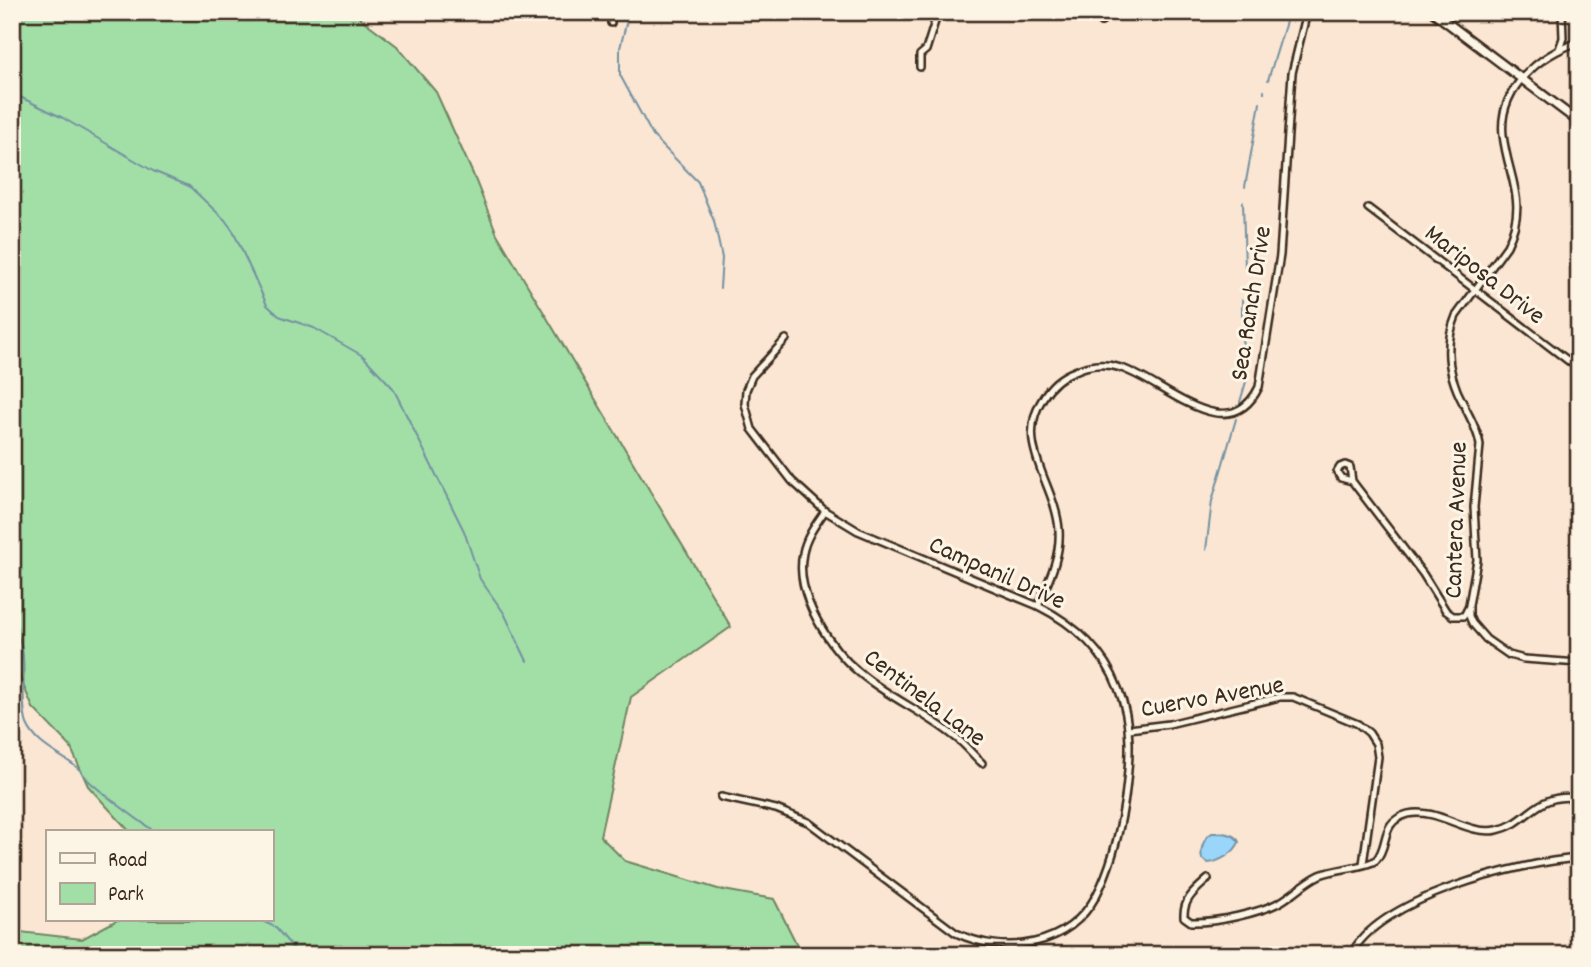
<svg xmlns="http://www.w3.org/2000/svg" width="1591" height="967" font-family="Dekko,sans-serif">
<rect width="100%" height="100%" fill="#fae6d2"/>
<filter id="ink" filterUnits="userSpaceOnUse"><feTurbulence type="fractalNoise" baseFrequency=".0143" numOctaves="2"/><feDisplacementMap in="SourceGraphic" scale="14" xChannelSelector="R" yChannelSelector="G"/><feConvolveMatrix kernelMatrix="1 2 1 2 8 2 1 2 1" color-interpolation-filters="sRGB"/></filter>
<g filter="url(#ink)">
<path fill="#a2dfa6" stroke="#6e8462" stroke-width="2" d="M12 12H352L397 46 436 92 473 174 497 234 731 627 631 697 600 836 625 861 718 889 774 899 802 955H12V931L82 939 117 920H271V832H130L88 786 70 746 33 708 18 673 12 642Z"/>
<path fill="#9ad5fa" stroke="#7491a2" stroke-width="2" d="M1212 833C1221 833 1234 832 1239 842 1235 853 1219 862 1208 863L1202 859C1200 850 1203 838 1212 833Z"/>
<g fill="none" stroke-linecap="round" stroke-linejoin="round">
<g stroke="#7491a2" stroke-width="2">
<path d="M629 12 620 48V75L653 136 698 182 714 221 722 258 720 288"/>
<path d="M1268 80 1289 12"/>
<path d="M12 93 63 118 153 171 189 186 225 220 233 231 267 305 279 316 314 328 363 356 393 388 464 531 480 579 504 613 527 661"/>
<path d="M1264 93V91"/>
<path d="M1245 187 1260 103"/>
<path d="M1243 202 1245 268"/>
<path d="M1242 315V300"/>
<path d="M1240 402 1248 375 1242 339"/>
<path d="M1206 550 1212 501 1236 419"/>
<path d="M12 629C32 643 18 700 27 724 36 745 58 753 75 766 81 770 85 777 90 782 110 800 133 816 155 832"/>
<path d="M260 920 275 927 299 955"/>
</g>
<g stroke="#3b2a1e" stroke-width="10">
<g id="street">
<path d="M611 12V23"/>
<path d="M1101 22 1103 12"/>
<path d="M1579 42C1539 55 1498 89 1503 135 1508 178 1529 202 1507 246L1456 316C1443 347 1448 376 1464 405 1470 418 1478 430 1480 445L1474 507 1477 560 1469 605V616L1472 623 1486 639 1509 655 1524 659 1579 663"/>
<path d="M1559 49 1563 38 1562 12"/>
<path d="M920 67V55L926 50 938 12"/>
<path d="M1368 208 1579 369"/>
<path d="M1352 481 1341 478 1337 472 1340 467 1345 465 1350 467 1352 481 1423 574 1446 611 1453 616H1464L1468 608"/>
<path d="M825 511C816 524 806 537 803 553 794 595 830 649 861 674 890 698 926 713 955 737 965 744 973 755 982 763"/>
<path d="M1038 606C1048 582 1061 557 1059 530 1056 484 1013 444 1043 398 1050 386 1061 376 1075 371 1089 364 1106 363 1121 368 1162 380 1228 451 1259 387L1280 255 1292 73 1307 12"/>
<path d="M1129 729 1169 724 1280 697H1293L1358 724 1369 733 1376 744 1378 757 1363 864"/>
<path d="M721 797 776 809 808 822 956 933C1005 956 1068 947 1096 896 1112 866 1120 831 1125 798 1130 760 1133 724 1118 688 1103 649 1074 624 1038 606L858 531 825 511 792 481 752 429 745 404 746 390 752 376 786 339"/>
<path d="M1208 879C1196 890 1183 899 1184 917L1191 922C1214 923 1260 913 1280 902 1294 894 1305 882 1320 875 1333 869 1368 867 1376 860 1390 845 1379 822 1408 814 1438 807 1467 836 1497 830 1531 823 1533 792 1579 798"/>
<path d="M1351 955C1378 898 1520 862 1579 858"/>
</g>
</g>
<g stroke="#3b2a1e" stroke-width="12">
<path id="secondary" d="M1433 12 1579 122"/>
</g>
<use href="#street" stroke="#fcf5e5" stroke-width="5"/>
<use href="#secondary" stroke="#fcf5e5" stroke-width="7"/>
</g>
</g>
<g text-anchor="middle" stroke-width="6" stroke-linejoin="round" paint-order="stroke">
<g font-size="26" fill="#3b2a1e" stroke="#fcf5e5">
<text transform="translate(1486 273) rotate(38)" y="9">Mariposa Drive</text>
<text transform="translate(1249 303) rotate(-81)" y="9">Sea Ranch Drive</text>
<text transform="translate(1454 520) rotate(-88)" y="9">Cantera Avenue</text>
<text transform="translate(998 571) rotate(24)" y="9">Campanil Drive</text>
<text transform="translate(1212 695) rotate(-10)" y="9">Cuervo Avenue</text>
<text transform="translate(926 696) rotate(37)" y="9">Centinela Lane</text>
</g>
</g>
<rect width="1591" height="967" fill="none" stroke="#fcf5e5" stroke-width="42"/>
<rect x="21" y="21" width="1549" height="925" fill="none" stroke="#3b2a1e" stroke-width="2.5" filter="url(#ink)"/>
<rect x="46" y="830" width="228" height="91" fill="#fcf5e5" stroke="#afa495" stroke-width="2"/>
<rect x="60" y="853" width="35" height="10" fill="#fcf5e5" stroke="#afa495" stroke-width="2"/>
<text x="108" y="866" font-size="21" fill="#3b2a1e">Road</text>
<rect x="60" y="883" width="35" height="21" fill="#a2dfa6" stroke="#afa495" stroke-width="2"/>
<text x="108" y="900" font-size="21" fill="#3b2a1e">Park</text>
</svg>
